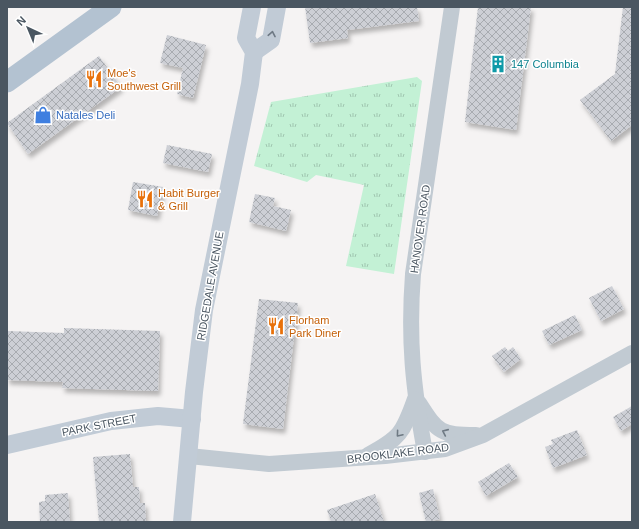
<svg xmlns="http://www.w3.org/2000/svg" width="639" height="529" font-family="Helvetica,sans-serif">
<defs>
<pattern id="grass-tufts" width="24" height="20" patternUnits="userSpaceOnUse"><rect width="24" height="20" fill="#c3f1d5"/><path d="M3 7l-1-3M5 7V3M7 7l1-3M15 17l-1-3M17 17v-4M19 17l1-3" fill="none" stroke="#a0c6b0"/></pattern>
<pattern id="building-cross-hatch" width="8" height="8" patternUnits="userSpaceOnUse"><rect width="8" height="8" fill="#cdcfd5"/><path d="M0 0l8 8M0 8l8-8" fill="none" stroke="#a8abb0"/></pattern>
<filter id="shadow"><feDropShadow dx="2.5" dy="4.5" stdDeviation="2" flood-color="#0004"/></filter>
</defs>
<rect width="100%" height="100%" fill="#f5f3f3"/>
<path fill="url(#grass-tufts)" d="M417 77 422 81 394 274 346 266 364 185 316 175 307 182 254 166 271 102Z"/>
<g fill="url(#building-cross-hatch)" filter="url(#shadow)">
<path d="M305 7H417L419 21 347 30 348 38 310 43Z"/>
<path d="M478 7H531L516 130 465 122Z"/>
<path d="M623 7H632V125L611 141 580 100 615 74Z"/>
<path d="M167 35 206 45 193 98 177 94 183 68 160 63Z"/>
<path d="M99 56 121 87 28 154 7 123Z"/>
<path d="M167 145 212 154 208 172 163 163Z"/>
<path d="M133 182 163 187 157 216 128 210Z"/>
<path d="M255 194 275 198 273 206 291 210 286 231 249 222Z"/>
<path d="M612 286 624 309 601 321 589 298Z"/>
<path d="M259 299 298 303 283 429 243 424Z"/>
<path d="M575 315 582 330 549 345 542 331Z"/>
<path d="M64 328 160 331 158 391 62 388 63 382 7 380V331L64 333Z"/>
<path d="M505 347 508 351 513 347 521 359 504 372 492 356Z"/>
<path d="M632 406V424L621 431 613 417Z"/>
<path d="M577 430 587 455 553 468 545 447 553 444 551 440Z"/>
<path d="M130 454 133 487H139L140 503H145L146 522H99L93 457Z"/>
<path d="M509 463 518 477 486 496 478 482Z"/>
<path d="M433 489 440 519 426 522 419 493Z"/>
<path d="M68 493 70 522H40L39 502 45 501V495Z"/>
<path d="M375 494 384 522H331L327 510Z"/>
</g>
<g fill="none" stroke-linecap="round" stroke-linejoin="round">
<g stroke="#c1cad2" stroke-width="16">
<path d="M419 403C438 433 441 435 476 435"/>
<path d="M425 452C413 388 408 339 413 274L452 7"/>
<path d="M368 455C400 438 403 433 415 399"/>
<path d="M189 456 269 464 385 456 445 449 483 435 632 353"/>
</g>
<g stroke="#c1cbd6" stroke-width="18">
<path d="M254 52 271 40 277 7"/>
<path d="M7 445 111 421 158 416 192 419"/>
<path d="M182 522 194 392 204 310 250 84 254 52 246 38 252 7"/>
</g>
<path stroke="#b3c2d1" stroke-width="21" d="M7 82 111 7"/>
</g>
<defs><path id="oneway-chevron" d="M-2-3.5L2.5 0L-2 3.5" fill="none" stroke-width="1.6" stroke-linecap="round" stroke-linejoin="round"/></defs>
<use stroke="#6e7984" href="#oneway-chevron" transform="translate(272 34) rotate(-79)"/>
<g stroke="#6e7983">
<use href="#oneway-chevron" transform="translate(445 432) rotate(-156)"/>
<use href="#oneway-chevron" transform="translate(399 434) rotate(130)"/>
</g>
<defs>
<g id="building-bare" transform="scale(1.38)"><path d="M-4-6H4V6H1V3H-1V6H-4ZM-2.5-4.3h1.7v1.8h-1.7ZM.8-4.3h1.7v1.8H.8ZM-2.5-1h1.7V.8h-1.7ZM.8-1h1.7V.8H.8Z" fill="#0f9aa8" stroke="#fff" stroke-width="2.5" paint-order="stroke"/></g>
<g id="restaurant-bare" transform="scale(1.38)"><path d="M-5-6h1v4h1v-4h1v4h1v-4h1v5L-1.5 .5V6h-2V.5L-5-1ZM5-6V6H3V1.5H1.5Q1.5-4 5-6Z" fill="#e8710a" stroke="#fff" stroke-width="2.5" paint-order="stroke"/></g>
<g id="shop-bare" transform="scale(1.38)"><path d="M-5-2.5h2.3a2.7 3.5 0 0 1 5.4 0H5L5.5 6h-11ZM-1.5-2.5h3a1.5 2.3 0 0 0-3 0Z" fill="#3f7fe0" stroke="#fff" stroke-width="2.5" paint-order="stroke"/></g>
</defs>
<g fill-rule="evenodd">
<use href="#building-bare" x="498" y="64"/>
<use href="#restaurant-bare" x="94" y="79"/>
<use href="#shop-bare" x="43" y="115"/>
<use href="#restaurant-bare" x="145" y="199"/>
<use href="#restaurant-bare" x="276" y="326"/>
</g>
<g text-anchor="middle" stroke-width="3" stroke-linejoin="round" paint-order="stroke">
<g font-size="11" fill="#0d838f" stroke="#fff" text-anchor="start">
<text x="511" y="68">147 Columbia</text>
</g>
<g font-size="11" fill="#c56008" stroke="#fff" text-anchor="start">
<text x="107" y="77">Moe's<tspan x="107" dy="13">Southwest Grill</tspan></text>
<text x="158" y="197">Habit Burger<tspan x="158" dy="13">&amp; Grill</tspan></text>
<text x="289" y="324">Florham<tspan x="289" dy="13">Park Diner</tspan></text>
</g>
<g font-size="11" fill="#366cbe" stroke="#fff" text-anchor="start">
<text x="56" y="119">Natales Deli</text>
</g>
<g font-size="11" fill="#4a5661" stroke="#fff">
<text transform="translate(420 229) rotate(-82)" y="4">HANOVER ROAD</text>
<text transform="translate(210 286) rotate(-80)" y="4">RIDGEDALE AVENUE</text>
<text transform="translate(99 425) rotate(-11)" y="4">PARK STREET</text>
<text transform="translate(398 453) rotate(-7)" y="4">BROOKLAKE ROAD</text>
</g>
</g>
<rect width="639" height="529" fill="none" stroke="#4a5661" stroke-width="16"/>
<g transform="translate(28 28) rotate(316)" stroke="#ffffff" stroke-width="3" paint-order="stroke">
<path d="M0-3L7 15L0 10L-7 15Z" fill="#4a5661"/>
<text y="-6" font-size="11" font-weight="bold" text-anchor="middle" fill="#4a5661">N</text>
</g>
</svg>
